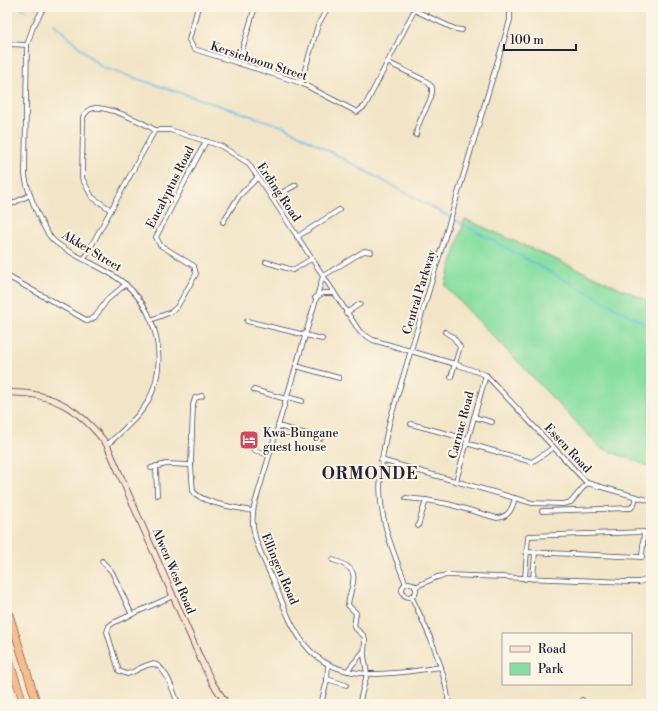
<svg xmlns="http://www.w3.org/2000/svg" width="658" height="711" font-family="'Libre Bodoni',serif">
<rect width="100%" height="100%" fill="#fcf5e5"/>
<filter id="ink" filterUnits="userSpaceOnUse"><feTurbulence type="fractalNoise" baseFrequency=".025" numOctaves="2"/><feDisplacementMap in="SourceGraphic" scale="8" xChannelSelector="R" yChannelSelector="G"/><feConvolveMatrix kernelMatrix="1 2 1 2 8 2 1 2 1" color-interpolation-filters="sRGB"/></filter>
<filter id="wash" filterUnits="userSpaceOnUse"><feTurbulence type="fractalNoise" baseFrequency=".012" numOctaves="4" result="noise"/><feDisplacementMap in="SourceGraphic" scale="16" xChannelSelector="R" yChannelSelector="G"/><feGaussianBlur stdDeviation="0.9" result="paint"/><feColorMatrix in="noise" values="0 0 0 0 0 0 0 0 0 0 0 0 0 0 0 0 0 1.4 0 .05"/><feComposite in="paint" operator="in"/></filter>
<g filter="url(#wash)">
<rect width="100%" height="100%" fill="#f2e5c7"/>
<path fill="#89dfa2" stroke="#56806e" d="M465 219 651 302V467L601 448 445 286Z"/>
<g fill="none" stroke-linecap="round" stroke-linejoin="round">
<g stroke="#69bee5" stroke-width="1.5">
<path d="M19 7 25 10"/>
<path d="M53 23 101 67 285 127 651 327"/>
</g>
</g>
</g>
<g filter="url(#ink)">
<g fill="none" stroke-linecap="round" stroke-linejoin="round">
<g stroke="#413f50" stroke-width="5.5">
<g id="street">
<path d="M44 7 33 27 27 45 25 174C26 189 43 231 54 241 73 257 100 265 120 280 157 307 170 362 147 403 137 419 121 432 107 445"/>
<path d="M198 7 189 40 194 49 301 83 357 112 365 106 416 7"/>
<path d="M414 10 455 29 462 30"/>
<path d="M7 44 27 45"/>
<path d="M387 62 426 81 432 87C434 102 417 118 416 135"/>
<path d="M238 63 255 7"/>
<path d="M301 83 318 25 328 7"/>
<path d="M155 130H170L221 146 248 163 272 198 360 332 373 340 455 364 486 375 587 483"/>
<path d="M272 198 296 185"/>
<path d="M7 206 30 195"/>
<path d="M111 210 92 197 82 178 83 117C85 114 87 110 91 109 103 103 144 123 155 130"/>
<path d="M223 222 239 196 258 177"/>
<path d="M297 237 339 210"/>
<path d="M371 252 364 251 323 276 255 503C247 530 261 553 272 578 282 600 290 627 306 646 338 686 398 673 441 667"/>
<path d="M84 259 155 130"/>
<path d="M266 262 293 270 311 259"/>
<path d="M7 276 88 321 95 317 107 300 126 284"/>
<path d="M315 298 323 293H334"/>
<path d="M346 313 360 304"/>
<path d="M151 320 171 312 177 307 196 274 194 266 160 245 156 237 206 141"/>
<path d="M247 321 322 339"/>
<path d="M445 332 453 337 460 347 451 377"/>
<path d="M296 366 339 378"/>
<path d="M254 390 286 399"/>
<path d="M202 396 195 398 193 405 191 465 193 491C200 503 239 508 252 511"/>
<path d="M287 397 302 401"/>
<path d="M474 417 492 422"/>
<path d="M411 424 467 439"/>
<path d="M278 426 321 438"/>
<path d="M466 443 532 462 553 448"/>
<path d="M254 450 269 455"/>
<path d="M381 460 532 503 563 504 571 502 587 483"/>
<path d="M156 466 157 495"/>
<path d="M151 468 166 464 191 465"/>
<path d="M456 481 486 375"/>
<path d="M587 483 651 501"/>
<path d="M406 498 426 500"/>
<path d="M542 511 631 508 634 504 636 497"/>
<path d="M418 526 426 500 448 504 497 518C509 517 512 509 515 498"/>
<path d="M333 560C365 570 351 581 348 605L356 613 354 627 364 636 365 639 364 655 367 674 359 704"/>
<path d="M102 561 112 572 131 613"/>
<path d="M525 579 528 536 644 532 642 557 526 552"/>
<path d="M533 579 535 552"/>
<circle cx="409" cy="590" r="7"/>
<path d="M406 584C379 519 372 489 390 420L510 20V12L507 7"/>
<path d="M415 587 437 577 447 575 630 582H639L651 578"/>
<path d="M173 596 113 623 109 626 107 632 119 671 127 674C135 672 142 666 151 664 165 662 174 693 178 704"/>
<path d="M411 596C428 631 444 665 449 704"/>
<path d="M347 671 363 652"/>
<path d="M327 679 346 685"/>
<path d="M321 704 327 681 328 664"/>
<path d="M581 704 582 700"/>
</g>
</g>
<g stroke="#413f50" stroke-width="7">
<path id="secondary" d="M7 393C52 391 81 410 107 445L201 660 213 684 227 704"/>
</g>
<g stroke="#413f50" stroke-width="8">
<g id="highway">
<path d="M7 607 37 704"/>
<path d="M7 654 24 704"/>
</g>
</g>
<use href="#street" stroke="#fff" stroke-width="4"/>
<use href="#secondary" stroke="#fde4d0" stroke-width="5.5"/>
<use href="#highway" stroke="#f9bc8a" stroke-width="7"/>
</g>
</g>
<defs>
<g id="hotel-square" transform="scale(1)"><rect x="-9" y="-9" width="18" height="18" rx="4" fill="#d1495b" stroke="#fcf5e5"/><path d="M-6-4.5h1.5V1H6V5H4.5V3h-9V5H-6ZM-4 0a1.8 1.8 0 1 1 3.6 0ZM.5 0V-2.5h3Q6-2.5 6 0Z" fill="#fff"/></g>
</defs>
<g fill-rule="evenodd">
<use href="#hotel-square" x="249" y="440"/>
</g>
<g text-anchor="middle" stroke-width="4" stroke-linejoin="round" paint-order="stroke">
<g font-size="12" fill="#22223b" stroke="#fcf5e5">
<text transform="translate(259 61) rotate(18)" y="4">Kersieboom Street</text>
<text transform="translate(170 187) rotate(-63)" y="4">Eucalyptus Road</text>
<text transform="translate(279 192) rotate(56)" y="4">Erding Road</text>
<text transform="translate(92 251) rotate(31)" y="4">Akker Street</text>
<text transform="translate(419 292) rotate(-73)" y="4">Central Parkway</text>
<text transform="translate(461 425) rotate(-75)" y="4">Carnac Road</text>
<text transform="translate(568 448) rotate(47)" y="4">Essen Road</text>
<text transform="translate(280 569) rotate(67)" y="4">Ellingen Road</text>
<text transform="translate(174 571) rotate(67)" y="4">Alwen West Road</text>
</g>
<g font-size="12" fill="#22223b" stroke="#fcf5e5" text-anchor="start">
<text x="263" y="437">Kwa-Bungane<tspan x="263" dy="14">guest house</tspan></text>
</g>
<g font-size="16" font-weight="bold" letter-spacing="1" fill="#22223b" stroke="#fcf5e5">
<text x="370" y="479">ORMONDE</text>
</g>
</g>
<rect width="658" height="711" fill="none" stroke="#fcf5e5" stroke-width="24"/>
<rect x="502" y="633" width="130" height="52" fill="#fcf5e5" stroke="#a5a1a1"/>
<rect x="510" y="646" width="20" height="6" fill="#fde4d0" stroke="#a5a1a1"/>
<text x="538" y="653" font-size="12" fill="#22223b">Road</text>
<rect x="510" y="663" width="20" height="12" fill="#89dfa2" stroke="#a5a1a1"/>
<text x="538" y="673" font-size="12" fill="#22223b">Park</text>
<path d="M504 44v6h72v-6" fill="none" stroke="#22223b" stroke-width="2"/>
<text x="510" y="44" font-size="12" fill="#22223b" stroke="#fcf5e5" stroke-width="3" paint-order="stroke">100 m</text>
</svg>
